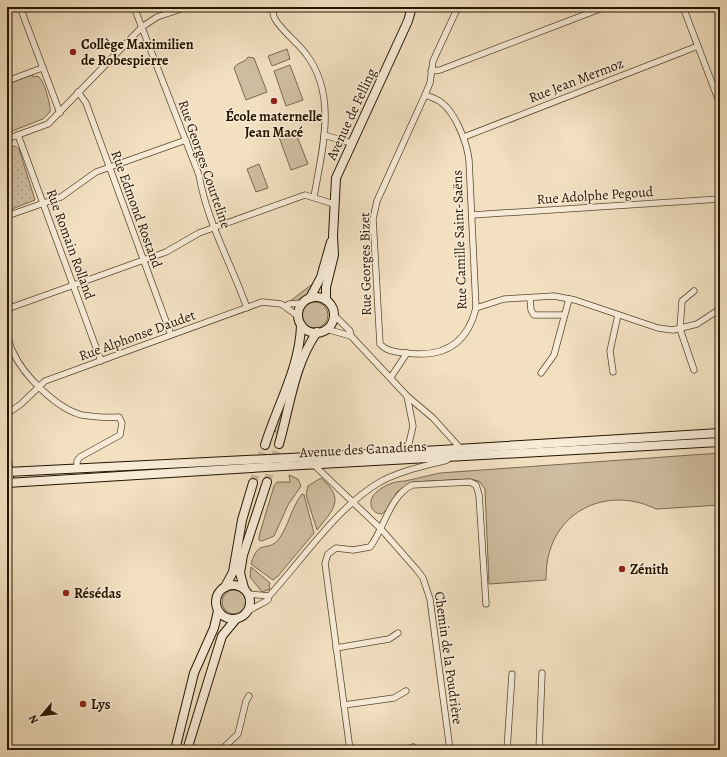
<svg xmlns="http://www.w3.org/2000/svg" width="727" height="757" font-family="Alegreya,serif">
<defs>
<pattern id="park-dots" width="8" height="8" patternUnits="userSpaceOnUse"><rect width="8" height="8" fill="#cfbda0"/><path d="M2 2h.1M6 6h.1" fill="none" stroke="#b2a288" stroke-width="1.8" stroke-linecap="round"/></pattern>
</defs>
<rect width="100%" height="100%" fill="#f2e0c1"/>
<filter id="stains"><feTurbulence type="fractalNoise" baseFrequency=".005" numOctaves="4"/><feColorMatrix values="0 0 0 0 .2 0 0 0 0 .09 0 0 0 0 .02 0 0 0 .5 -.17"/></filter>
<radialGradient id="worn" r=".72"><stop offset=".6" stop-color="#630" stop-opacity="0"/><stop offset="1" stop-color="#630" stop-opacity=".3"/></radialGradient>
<g fill="#cfbda0" stroke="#7a6950">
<path d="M287 49 290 59 272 66 268 56Z"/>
<path d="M248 57 254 58 267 92 246 100 234 68C237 62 245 63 248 57Z"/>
<path d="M290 65 303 100 286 106 274 71Z"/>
<path d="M32 75 33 77 38 76C44 80 51 105 50 112L43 119 7 133V84Z"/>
<path d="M295 131 308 164 291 170 279 137Z"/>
<path d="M259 164 268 188 256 192 247 169Z"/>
<path d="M315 282C311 293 301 302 289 302Z"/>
<circle cx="315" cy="315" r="13"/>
<path d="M300 349H303L278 433 274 431Z"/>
<path d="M720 453V505L656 509C616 489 567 503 551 547 547 558 546 569 546 580L489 584 485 489 479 481 469 479 412 482 397 492 389 507 382 514C372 514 368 504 373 496 380 486 395 481 405 481L440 473Z"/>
<path d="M289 475 298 479 301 486 288 505 274 536 262 541 259 540V536L274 486 277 482H290Z"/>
<path d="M321 478C346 499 333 510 317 530L306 495 308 486Z"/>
<path d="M302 494 304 495 314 533 278 576 273 580 251 564C259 537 266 554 279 539 289 525 291 508 302 494Z"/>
<path d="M251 567 270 583 269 586 270 589 262 592 250 577Z"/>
<circle cx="234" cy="602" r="12"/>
</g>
<path fill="url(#park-dots)" stroke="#7a6950" d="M15 146 19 149 35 200 7 211V148Z"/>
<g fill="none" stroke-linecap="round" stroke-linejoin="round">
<g stroke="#c9b79a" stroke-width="8" stroke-dasharray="8 4" stroke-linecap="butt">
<path d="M267 482 279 444"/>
<path d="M253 483 265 445"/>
</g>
<g stroke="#584830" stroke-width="7">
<g id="street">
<path d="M20 7 60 113"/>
<path d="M134 7 199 175C207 222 231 263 247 308"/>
<path d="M272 7C273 11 273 16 275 19 281 30 298 43 306 54 338 96 322 149 314 197"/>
<path d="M683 7 720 104"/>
<path d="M431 71 440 70 605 7"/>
<path d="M7 81 42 68"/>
<path d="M78 92 86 103 171 335"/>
<path d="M425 95C431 97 438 99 442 103 456 114 467 143 469 160L476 308C467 345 442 358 406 353 397 352 387 352 380 344L373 219 377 201 425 95 430 83 433 61 458 7"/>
<path d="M18 135 101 361"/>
<path d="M324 135 351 143"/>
<path d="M464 137 698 46"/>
<path d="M7 139 48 124 142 27 157 17 187 7"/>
<path d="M472 215 720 199"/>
<path d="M7 216 61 197 96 172 186 140"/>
<path d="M694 291 682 301 680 329 694 370"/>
<path d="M530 298 531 310 534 315H564"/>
<path d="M286 306 289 304 302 303"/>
<path d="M476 308 504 299 554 296 575 300 658 328 673 330 697 324 720 309"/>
<path d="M7 309 166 252 199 233 305 195 334 204"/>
<path d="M333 314 350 331 351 336 407 396 433 418 461 449"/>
<path d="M326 329 351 336"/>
<path d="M7 334C9 340 10 347 13 352 23 375 57 409 82 415 95 417 107 418 119 417L122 423 120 435 80 457 77 461V468"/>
<path d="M613 372 610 351 618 315"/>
<path d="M541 373 554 355 569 299"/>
<path d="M391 377 407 353"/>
<path d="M7 414 21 404 45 381 262 302 281 304 298 316"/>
<path d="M407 452 413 426 407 396"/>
<path d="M314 465 381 529 417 570 423 578 430 599 450 750"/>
<path d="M249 594 269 596"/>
<path d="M248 611 268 600 269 596C303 559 337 507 380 482 400 471 425 466 447 460"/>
<path d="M336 648 389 639 398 633"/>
<path d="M344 705 394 698 406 691"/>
<path d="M221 750 238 734 246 701 249 696"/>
<path d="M350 750 325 563 328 554 336 548 353 550 370 547C385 527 389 497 412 485L470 482 476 485 479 495 486 604"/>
<path d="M407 750 413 747"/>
<path d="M507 750 512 674"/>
<path d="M539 750 542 673"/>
</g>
</g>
<g stroke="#251500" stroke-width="10">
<g id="secondary">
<circle cx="316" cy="315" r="18"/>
<path d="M310 298 321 277 331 242"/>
<path d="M326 300V287L334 255 333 236 336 178 408 21 412 7"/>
<path d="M279 444C290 406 294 365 317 332"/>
<path d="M265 445C277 406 300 367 301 325"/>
<path d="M7 460 9 477"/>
<path d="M7 472 407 452 720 433"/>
<path d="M7 483 266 467 720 442"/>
<circle cx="233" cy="602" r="17"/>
<path d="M225 587 233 572 242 520 253 483"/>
<path d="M244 588 240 573 243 555 267 482"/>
<path d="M175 750 194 673 214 628 218 611"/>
<path d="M187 750 222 636 236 619"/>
</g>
</g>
<use href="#street" stroke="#f7ebd7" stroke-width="5.5"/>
<use href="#secondary" stroke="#f7ebd7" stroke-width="8"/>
</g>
<g fill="#8f2418" stroke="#f7ebd7" stroke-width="1.5">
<circle cx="73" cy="52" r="4"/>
<circle cx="274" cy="101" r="4"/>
<circle cx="622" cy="569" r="4"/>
<circle cx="66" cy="593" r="4"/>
<circle cx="83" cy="704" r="4"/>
</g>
<g text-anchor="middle" stroke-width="3" stroke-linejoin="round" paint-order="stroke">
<g font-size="14" font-weight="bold" fill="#251500" stroke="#f7ebd7" text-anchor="start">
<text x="81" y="49">Collège Maximilien<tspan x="81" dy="16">de Robespierre</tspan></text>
<text x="274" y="121" text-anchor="middle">École maternelle<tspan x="274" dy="16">Jean Macé</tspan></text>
<text x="630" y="574">Zénith</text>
<text x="74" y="598">Résédas</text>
<text x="91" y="709">Lys</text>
</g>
<g font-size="14" fill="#251500" stroke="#f7ebd7">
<text transform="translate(576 80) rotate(-21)" y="5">Rue Jean Mermoz</text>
<text transform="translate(351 114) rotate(-65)" y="5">Avenue de Felling</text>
<text transform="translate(205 164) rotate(71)" y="5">Rue Georges Courteline</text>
<text transform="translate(595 195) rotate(-4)" y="5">Rue Adolphe Pegoud</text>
<text transform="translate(137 209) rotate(70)" y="5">Rue Edmond Rostand</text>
<text transform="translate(459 240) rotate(-92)" y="5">Rue Camille Saint-Saëns</text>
<text transform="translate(71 244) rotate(70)" y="5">Rue Romain Rolland</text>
<text transform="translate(365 264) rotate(-91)" y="5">Rue Georges Bizet</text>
<text transform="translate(137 335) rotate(-20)" y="5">Rue Alphonse Daudet</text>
<text transform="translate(363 449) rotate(-3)" y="5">Avenue des Canadiens</text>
<text transform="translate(449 658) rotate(82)" y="5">Chemin de la Poudrière</text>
</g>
</g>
<rect width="727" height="757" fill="none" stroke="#f2e0c1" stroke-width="24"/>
<rect x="8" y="8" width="711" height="741" fill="none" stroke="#251500" stroke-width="2"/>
<rect x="12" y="12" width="703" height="733" fill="none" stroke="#251500"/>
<g transform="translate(42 715) rotate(242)" stroke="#f7ebd7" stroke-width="3" paint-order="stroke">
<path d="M0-3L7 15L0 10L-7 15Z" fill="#251500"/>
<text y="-6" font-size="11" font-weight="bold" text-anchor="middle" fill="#251500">N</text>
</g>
<rect width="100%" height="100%" filter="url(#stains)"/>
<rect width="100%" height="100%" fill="url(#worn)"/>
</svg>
